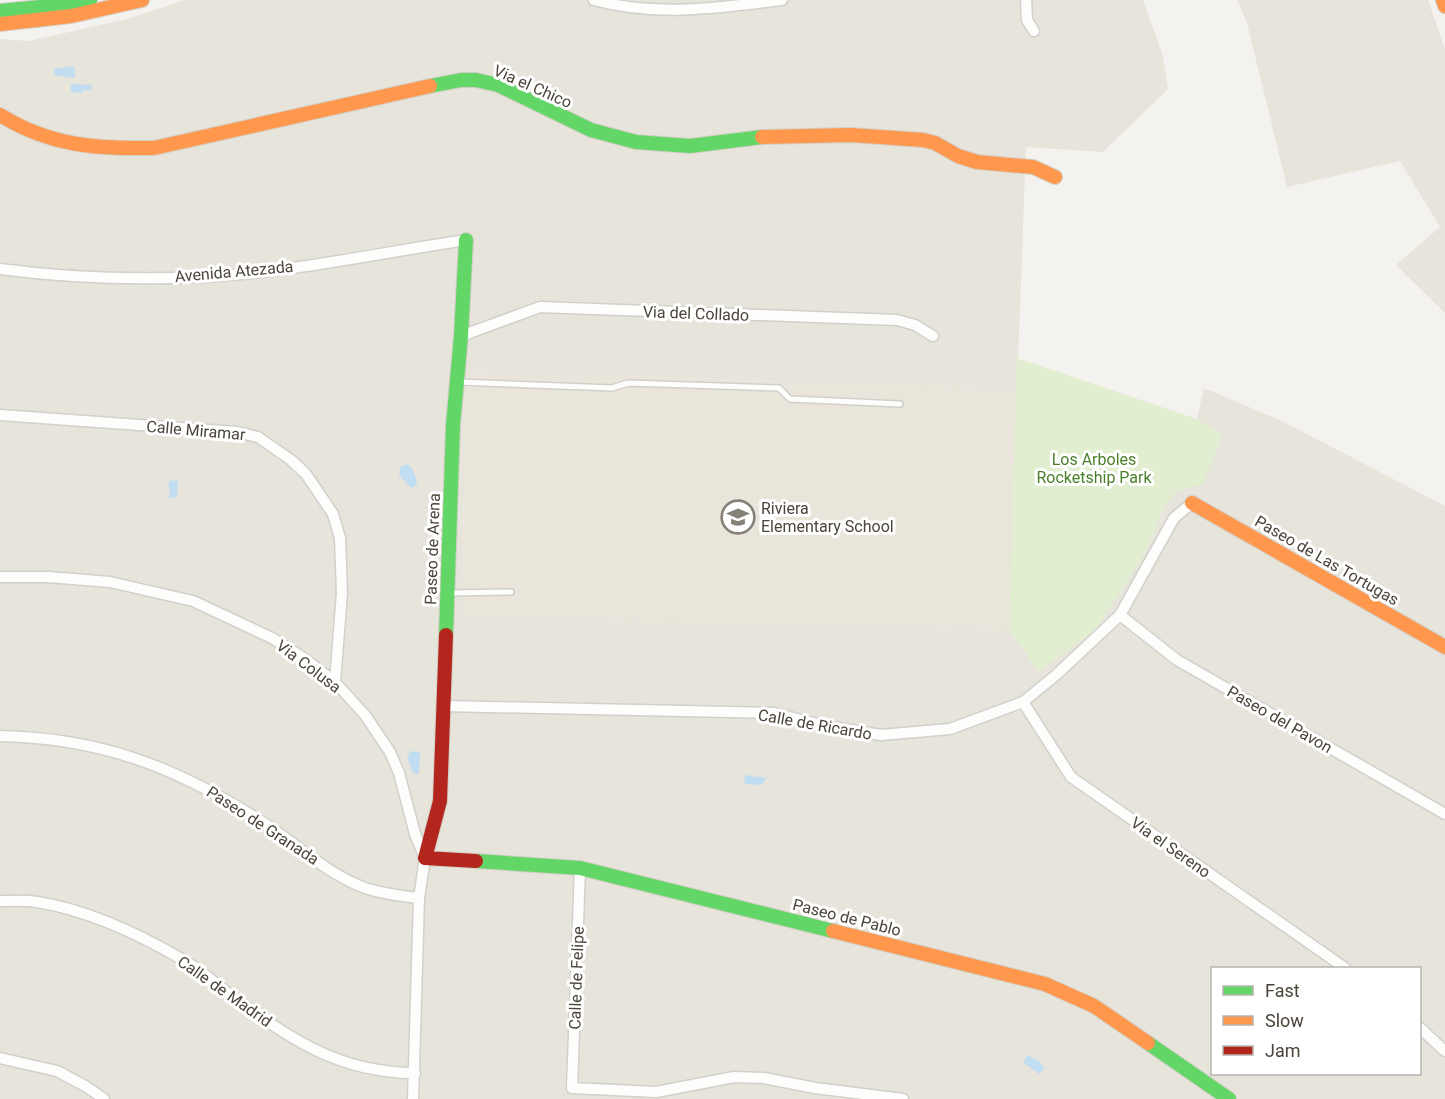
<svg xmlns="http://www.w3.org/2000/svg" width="1445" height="1099" font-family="Roboto,sans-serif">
<rect width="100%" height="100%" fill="#f4f2ee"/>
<g fill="#e7e4dc" fill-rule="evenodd">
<path d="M185 0H1143L1163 56 1168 89 1103 152 1026 147 1017 389 466 371 462 617 1009 630 1039 671 1146 552 1165 504 1222 435 1197 419 1204 388 1282 421 1445 506V1099H0V39L29 41 131 18ZM1212 968H1420V1074H1212Z"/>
<path d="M1237 0H1428L1445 50V313L1396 265 1440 227 1400 161 1287 187 1247 23Z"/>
</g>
<path fill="#eae5da" d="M466 371 1017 389 1009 630 462 617Z"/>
<path fill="#e1eecf" d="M1017 358 1197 419 1222 435 1203 484 1177 491 1165 504 1146 552 1095 630 1039 671 1009 630Z"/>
<g fill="#c0ddf1">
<path d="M74 66 75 78 55 75 54 69Z"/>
<path d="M71 84 92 85 91 91 83 90V93L71 92Z"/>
<path d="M408 464C414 470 416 477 417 485L411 488 399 475 400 467Z"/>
<path d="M170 480 178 481 177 498H169L170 489 168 486Z"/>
<path d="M415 751 420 753 419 773 417 774 413 773 407 757 410 752Z"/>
<path d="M744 775 766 778 762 785 745 784Z"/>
<path d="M1027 1055 1039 1061 1044 1067 1040 1074 1023 1063Z"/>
</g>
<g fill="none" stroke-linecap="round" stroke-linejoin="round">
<g stroke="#d2d0cb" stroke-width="8">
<g id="lane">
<path d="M459 382 612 388 628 383 779 388 790 399 900 404"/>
<path d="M449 593 511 592"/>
</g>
</g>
<g stroke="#d2d0cb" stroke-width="13">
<g id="street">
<path d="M594 0C655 17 720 8 782 0"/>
<path d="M1026 0 1027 20 1034 31"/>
<path d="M0 269C67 278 137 280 205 277 291 272 380 253 466 240"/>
<path d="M461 336 540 307 897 320 915 325 933 336"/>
<path d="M0 415 237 432 258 437 291 460 306 474 333 514 340 538 342 593 335 682"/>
<path d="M0 577H48L110 582 193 601 272 638 302 657 335 682 365 715 390 752 399 773 415 834 425 858 419 898 413 1099"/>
<path d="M1120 615 1177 660 1445 814"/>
<path d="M1023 702 1071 777 1345 968"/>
<path d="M444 706 774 713 825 726 881 735 950 729 1023 702 1056 675 1120 615 1174 518 1192 503"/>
<path d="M0 736C100 738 173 766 258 819 293 841 325 873 365 888 383 894 401 896 419 898"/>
<path d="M580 868 572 1088 656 1092 734 1077 764 1078 815 1088 903 1099"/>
<path d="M0 901C12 901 25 900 37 902 88 910 141 935 185 961 201 970 215 983 229 994 289 1038 338 1073 415 1073"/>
<path d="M1420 1028 1445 1051"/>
<path d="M0 1058 57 1071 87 1087 104 1099"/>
</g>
</g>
<g stroke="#d3cfc5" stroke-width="16">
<g id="fast">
<path d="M0 11 71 4 90 0"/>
<path d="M430 86 461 80H476L498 85 591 130 636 142 690 146 762 137"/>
<path d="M446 635 453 425 461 336 466 240"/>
<path d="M476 861 580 868 833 931"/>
<path d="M1148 1043 1229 1099"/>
</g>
</g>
<g stroke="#d3cfc5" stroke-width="16">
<g id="slow">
<path d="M1443 0 1445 6"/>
<path d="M0 24 71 16 142 0"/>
<path d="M0 115C50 146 96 149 154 148L430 86"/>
<path d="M762 137 851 135 923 140 935 143 958 156 977 162 1033 167 1055 177"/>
<path d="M1192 503 1445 647"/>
<path d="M833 931 1045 984 1094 1006 1148 1043"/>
</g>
</g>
<g stroke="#d3cfc5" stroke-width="16">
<path id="jam" d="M446 635 440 801 425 858 476 861"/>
</g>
<use href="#lane" stroke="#fdfdfc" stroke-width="5"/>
<use href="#street" stroke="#fdfdfc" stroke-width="10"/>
<use href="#fast" stroke="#63d668" stroke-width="14"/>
<use href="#slow" stroke="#ff974d" stroke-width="14"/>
<use href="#jam" stroke="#b3261e" stroke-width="14"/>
</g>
<defs>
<g id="school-ring" transform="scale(1.725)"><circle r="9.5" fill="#fff" stroke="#868178" stroke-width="1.5"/><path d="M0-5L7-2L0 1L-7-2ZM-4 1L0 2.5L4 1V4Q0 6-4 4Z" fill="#868178"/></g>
</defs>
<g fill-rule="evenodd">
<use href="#school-ring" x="738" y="517"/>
</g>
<g text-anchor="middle" stroke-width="6" stroke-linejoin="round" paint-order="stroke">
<g font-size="16" fill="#4b4439" stroke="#fff">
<text transform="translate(533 86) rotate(24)" y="6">Via el Chico</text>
<text transform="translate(234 271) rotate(-5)" y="6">Avenida Atezada</text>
<text transform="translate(696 313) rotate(2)" y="6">Via del Collado</text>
<text transform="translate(196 430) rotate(5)" y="6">Calle Miramar</text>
<text transform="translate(432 549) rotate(-88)" y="6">Paseo de Arena</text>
<text transform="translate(1327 560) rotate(30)" y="6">Paseo de Las Tortugas</text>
<text transform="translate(309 666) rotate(37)" y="6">Via Colusa</text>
<text transform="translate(1280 719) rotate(30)" y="6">Paseo del Pavon</text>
<text transform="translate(815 724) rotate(10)" y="6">Calle de Ricardo</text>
<text transform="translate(263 825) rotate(33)" y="6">Paseo de Granada</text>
<text transform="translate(1171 847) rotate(35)" y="6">Via el Sereno</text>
<text transform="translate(847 917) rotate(14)" y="6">Paseo de Pablo</text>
<text transform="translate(576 978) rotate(-88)" y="6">Calle de Felipe</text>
<text transform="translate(225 991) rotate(35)" y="6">Calle de Madrid</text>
</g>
<g font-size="16" fill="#4a7f2a" stroke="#fff">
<text x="1094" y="465">Los Arboles<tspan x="1094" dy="18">Rocketship Park</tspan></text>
</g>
<g font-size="16" fill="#4b4439" stroke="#fff" text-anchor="start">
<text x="761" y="514">Riviera<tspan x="761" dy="18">Elementary School</tspan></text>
</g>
</g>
<rect x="1211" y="967" width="210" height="108" fill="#ffffff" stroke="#b7b4b0" stroke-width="1.5"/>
<rect x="1223" y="986" width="30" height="9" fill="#63d668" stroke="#b7b4b0" stroke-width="1.5"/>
<text x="1265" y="997" font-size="18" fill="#4b4439">Fast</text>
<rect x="1223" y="1016" width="30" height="9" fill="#ff974d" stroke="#b7b4b0" stroke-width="1.5"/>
<text x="1265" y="1027" font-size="18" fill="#4b4439">Slow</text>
<rect x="1223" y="1046" width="30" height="9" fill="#b3261e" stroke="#b7b4b0" stroke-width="1.5"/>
<text x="1265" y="1057" font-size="18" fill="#4b4439">Jam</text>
</svg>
